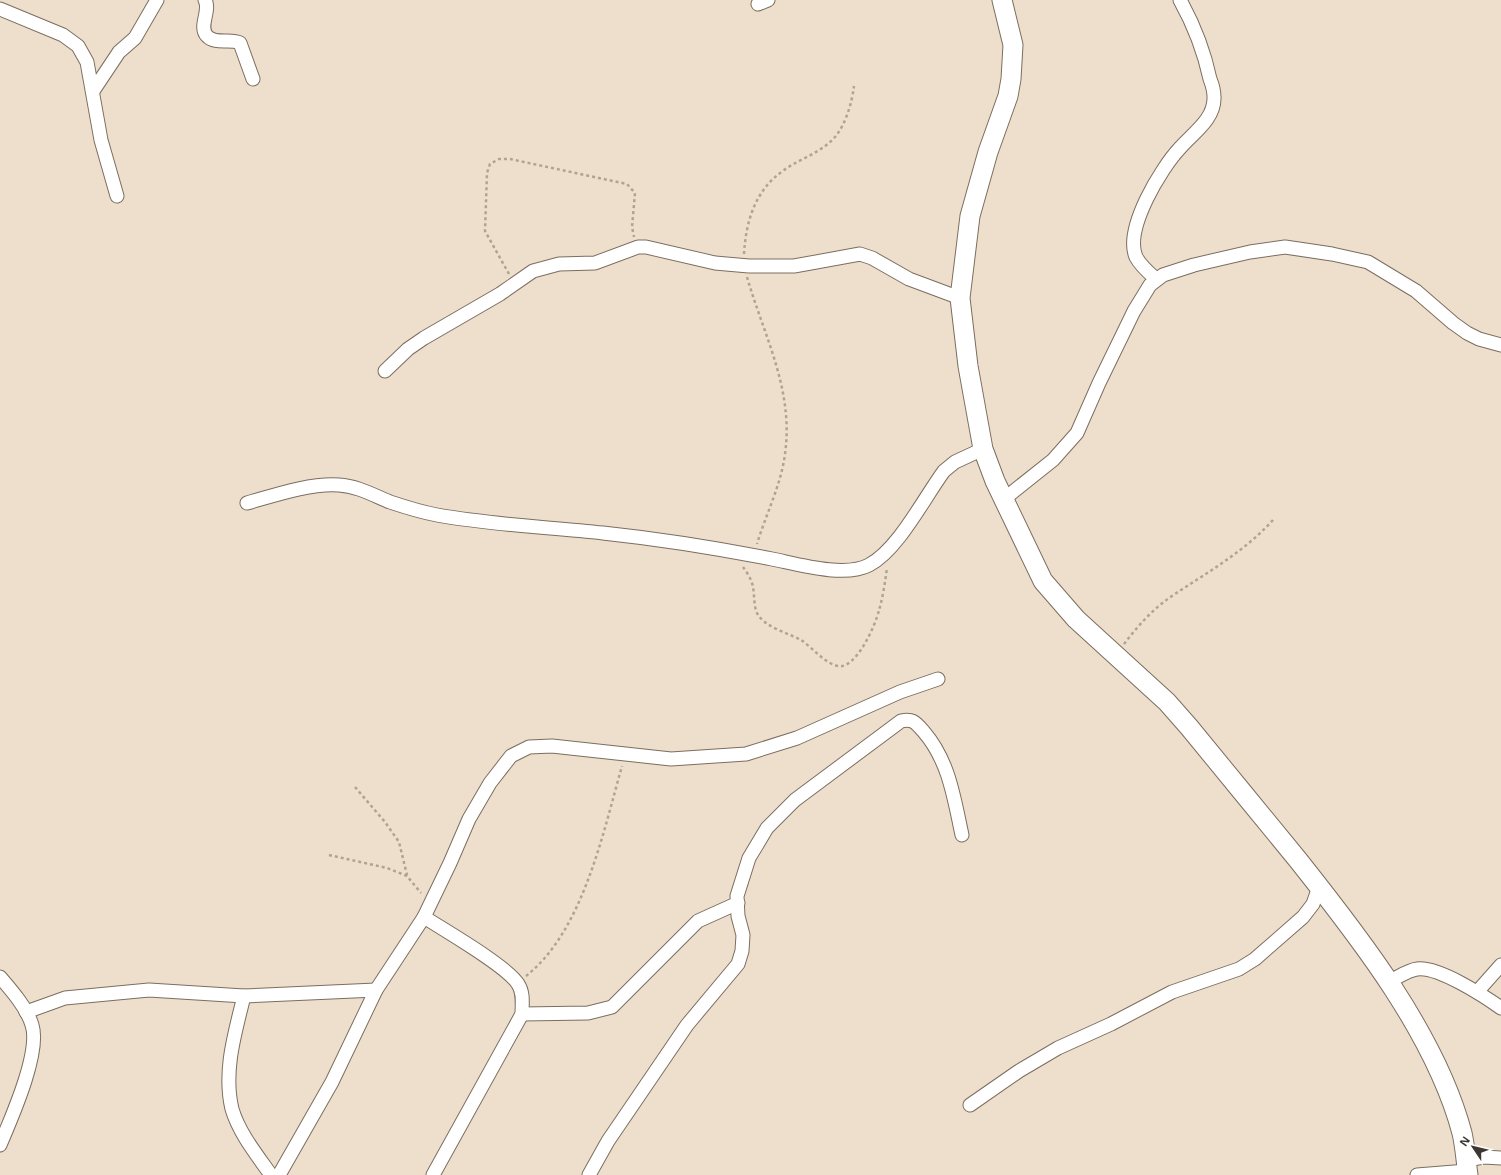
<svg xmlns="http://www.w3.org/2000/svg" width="1501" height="1175" font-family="'Noto Sans',sans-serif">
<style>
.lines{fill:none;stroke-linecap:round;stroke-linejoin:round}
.street-casing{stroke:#7b6e5f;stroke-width:15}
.secondary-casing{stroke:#7b6e5f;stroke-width:21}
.path{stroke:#aea395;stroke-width:2.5;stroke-dasharray:3 3;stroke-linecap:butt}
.street{stroke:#fff;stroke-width:13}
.secondary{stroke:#fff;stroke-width:19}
</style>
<rect width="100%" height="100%" fill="#eedfcd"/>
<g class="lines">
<g class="street-casing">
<g id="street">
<path d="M205,0c6,11 -7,26 2,36 8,9 24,2 33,7l13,36"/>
<path d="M758,4l10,-4"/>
<path d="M0,9l63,26 15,11 9,16 14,78 16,56"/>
<path d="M93,91l26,-39 16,-14 22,-38"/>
<path d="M1156,279c-7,-6 -16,-14 -20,-22 -12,-28 25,-89 44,-109 13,-15 35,-29 34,-51 0,-6 -2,-13 -4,-18 -6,-28 -16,-54 -30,-79"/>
<path d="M385,371l23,-22 16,-11 76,-44 33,-23 26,-7 36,-1 43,-16h8l69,16 34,3h45l66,-12 12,4 37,21 51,19"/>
<path d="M1004,499l49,-39 24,-27 22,-50 35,-72 16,-26 13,-10 31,-10 56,-13 35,-5 47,7 36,8 48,29 37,32 14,10 12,6 22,6"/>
<path d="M247,503c28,-8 63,-20 92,-18 18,1 34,10 51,17 15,5 31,10 47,13 55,10 111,12 166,18 56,6 113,15 169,26 25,5 73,19 97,6 29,-15 55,-67 75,-94l11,-9 28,-13"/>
<path d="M424,917c20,13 83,49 94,67 6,9 4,20 4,30l-89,161"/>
<path d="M0,977c12,14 27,31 32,48 9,27 -21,94 -32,120"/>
<path d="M1388,982c9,-4 20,-12 29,-13 21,-3 67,27 84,39"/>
<path d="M1477,992l24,-27"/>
<path d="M244,996c-9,37 -21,75 -12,113 7,24 25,46 39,66"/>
<path d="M26,1012l39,-14 84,-8 95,6 132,-6"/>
<path d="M522,1014l66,-1 24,-6 86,-86 40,-18"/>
<path d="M970,1105l49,-34 39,-23 53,-24 61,-32 67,-23 16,-10 48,-42 10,-13 6,-17"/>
<path d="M1466,1160l18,-3 17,1"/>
<path d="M279,1175l53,-93 44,-92 48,-73 26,-54 19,-44 21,-36 21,-27 18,-9 23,-1 119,13 75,-5 51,-16 103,-46 38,-13"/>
<path d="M589,1175l19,-34 79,-116 51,-61 4,-13 1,-16 -5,-19 -1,-20 12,-38 18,-30 28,-28 106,-79c12,-3 15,2 23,11 25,29 30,66 38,103"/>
<path d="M1417,1175l50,-4"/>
</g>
</g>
<g class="secondary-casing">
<path id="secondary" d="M1002,0l11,45 -2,34 -3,17 -20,56 -18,64 -10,82 8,68 15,83 12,32 48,100 33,38 91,83 22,25c36,44 73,89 109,133 62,78 138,175 164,273 3,13 4,28 6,42"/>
</g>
<g class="path">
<path d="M744,254c2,-33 11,-64 40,-84 17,-12 37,-17 51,-33 11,-13 17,-35 19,-51"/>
<path d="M509,274l-24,-43 2,-58 3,-9 9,-5h11l117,25 8,9 -3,34 2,10"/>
<path d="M747,277c17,59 47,113 38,177 -4,31 -19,60 -28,90"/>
<path d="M743,567c3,4 7,10 9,16 3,9 1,21 5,30 7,14 31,20 44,27 12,8 23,23 37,26 18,4 38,-42 41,-56 4,-13 6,-28 8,-42"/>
<path d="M1124,644c13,-17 28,-34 45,-46 37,-25 74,-45 104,-78"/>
<path d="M355,787l30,35 14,20 8,33"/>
<path d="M329,855l58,13 20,8 14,17"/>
<path d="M526,976c57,-45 77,-143 96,-210"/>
</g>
<use href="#street" class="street"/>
<use href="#secondary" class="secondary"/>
</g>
<g transform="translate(1473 1147) rotate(305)" stroke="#ffffff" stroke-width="3" paint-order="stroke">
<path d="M0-3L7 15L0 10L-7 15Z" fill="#3c3730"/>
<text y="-6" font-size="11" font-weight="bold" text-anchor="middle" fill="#3c3730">N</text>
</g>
</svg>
